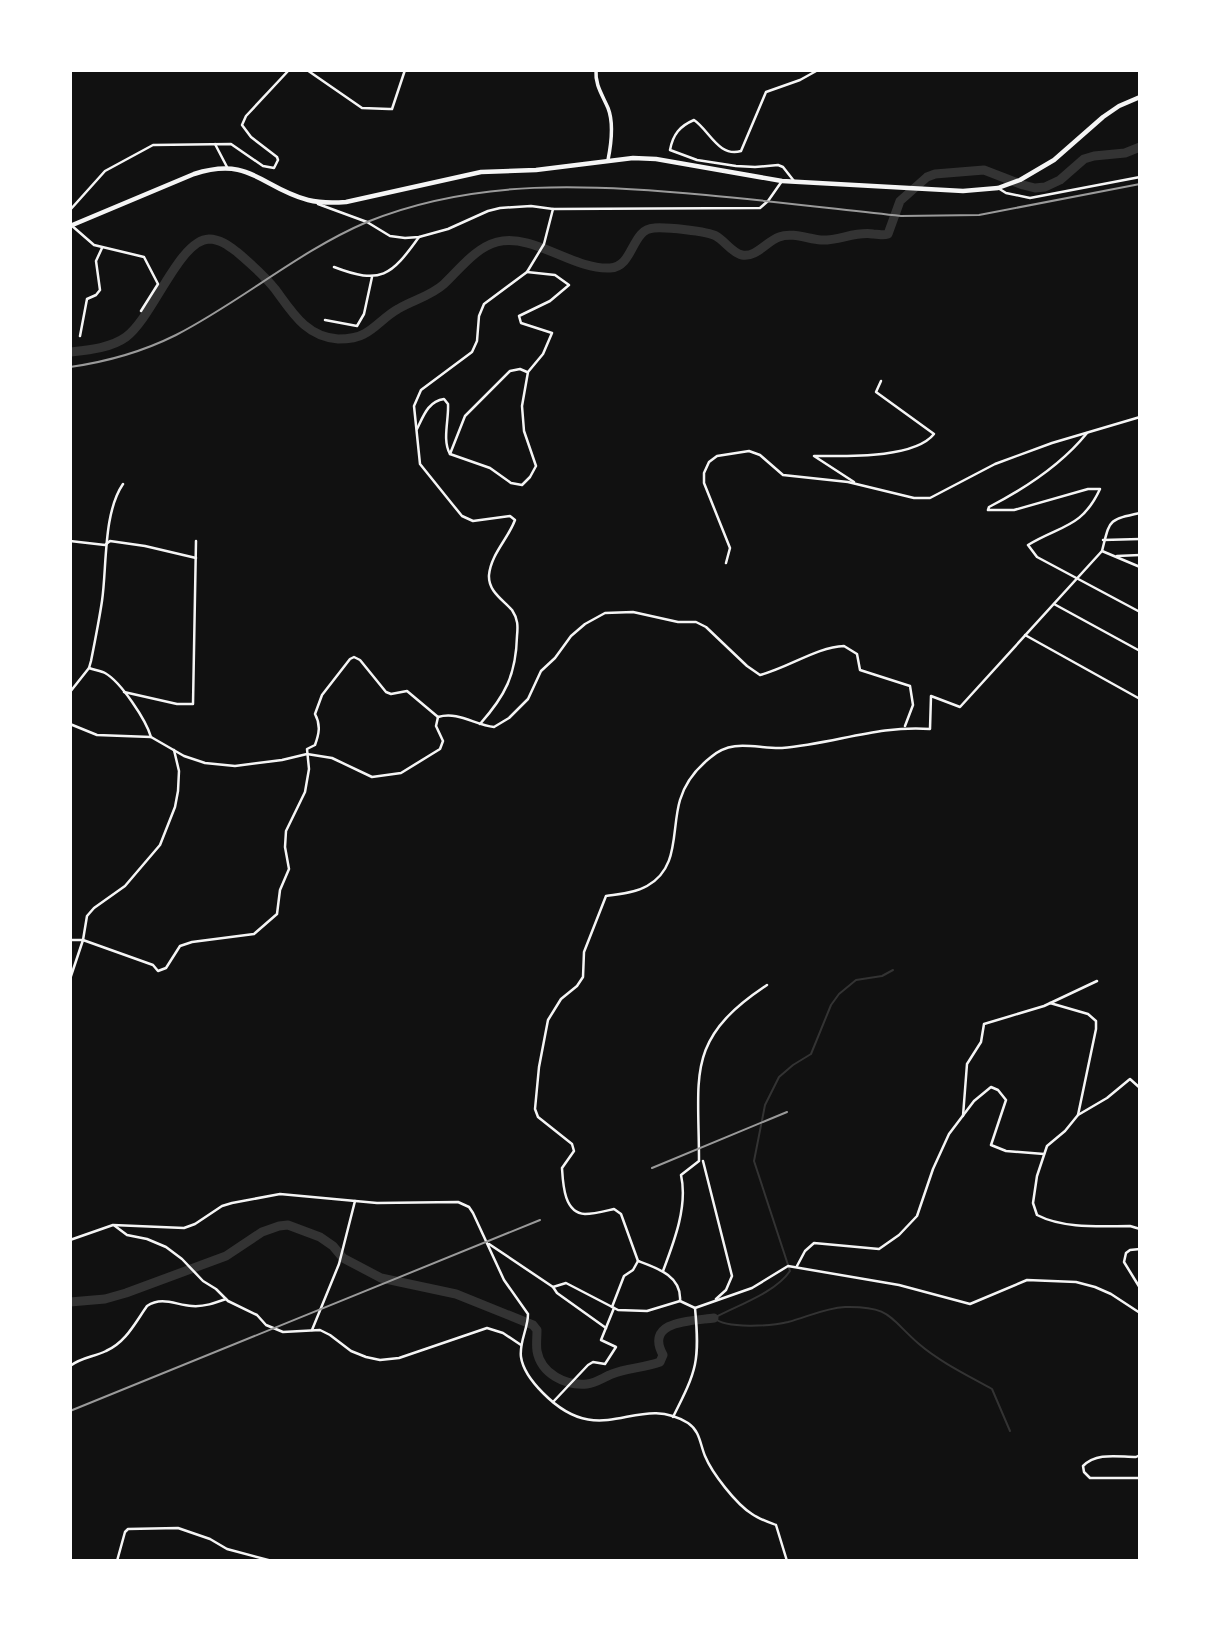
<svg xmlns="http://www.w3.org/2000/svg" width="1210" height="1631" font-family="Figtree,sans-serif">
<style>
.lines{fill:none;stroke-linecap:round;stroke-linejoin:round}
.stream{stroke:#333;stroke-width:2}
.river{stroke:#333;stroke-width:9}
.minor{stroke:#f5f5f5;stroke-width:2.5}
.tertiary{stroke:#f5f5f5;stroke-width:3.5}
.primary{stroke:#f5f5f5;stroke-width:4.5}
.rail{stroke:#9a9a9a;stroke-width:2}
</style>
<rect width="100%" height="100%" fill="#111"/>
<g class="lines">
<path class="stream" d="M893,970l-11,6 -26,4 -17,14 -8,11 -20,49 -18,11 -14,12 -14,28 -11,56 36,110c-15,22 -52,34 -76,47 12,11 57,8 74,4 19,-5 37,-14 57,-15 46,-1 44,11 74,37 21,18 48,31 73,45l18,42"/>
<g class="river">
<path d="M70,352c18,-2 41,-4 56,-15 27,-20 53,-97 83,-98 11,0 20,7 28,13 13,11 27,23 38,37 17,23 31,48 63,50 9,0 19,-1 26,-5 12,-6 21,-18 34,-25 15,-9 33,-13 46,-25 16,-15 31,-36 53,-42 37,-9 76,28 113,26 24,-1 21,-39 44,-40 11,-1 53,3 62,8 9,5 16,17 26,19 14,3 25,-14 37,-18 13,-5 29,2 42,3 17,1 35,-9 52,-6 7,0 9,2 15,0l12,-33 27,-24 8,-3 49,-4 39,15 12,3 10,-1 15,-7 24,-21 10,-3 31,-3 15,-6"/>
<path d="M70,1302l35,-3 21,-6 100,-37 36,-24 17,-6 9,-1 32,12 13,9 10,12 38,20 75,16 77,31 4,5c0,7 -1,15 0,21 4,23 29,35 50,33 9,-1 17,-7 25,-10 15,-6 32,-6 48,-12l3,-7c-19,-35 30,-34 51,-37"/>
</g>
<g class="minor">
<path d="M307,70l55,38 27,1h3l13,-39"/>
<path d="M215,144l12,23"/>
<path d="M794,181l-11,-14 -5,-2 -23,2 -19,-1 -39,-6 -27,-10c3,-16 10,-24 24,-30 15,10 25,38 47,31l25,-59 34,-12 18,-10"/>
<path d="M998,188l8,5 24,5 110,-21"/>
<path d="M318,204l49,18 23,14 15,2 14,-1 29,-8 40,-18 12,-3 31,-2 22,3 207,-1 8,-7 14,-20"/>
<path d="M70,210l35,-39 48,-26 78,-1 32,22 11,2 4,-8 -1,-3 -26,-20 -9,-12 4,-9 43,-46"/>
<path d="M71,225l23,20 50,12 14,27 -17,27"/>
<path d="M334,267c47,18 57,9 85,-30"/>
<path d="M325,320l32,6 7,-12 8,-37"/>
<path d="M80,336l7,-37 9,-4 4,-5 -4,-29 6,-13"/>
<path d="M417,429c6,-12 11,-28 27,-30l4,5c1,16 -6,36 2,50l40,14 21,15 11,2 8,-8 6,-11 -12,-35 -2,-25 6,-34 15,-18 9,-21 -31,-10 -2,-7 31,-15 19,-16 -14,-10 -28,-3"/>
<path d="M1087,433c-25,31 -63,56 -98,74l-1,3h26l74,-21h12c-18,39 -39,36 -72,56l9,12 103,55"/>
<path d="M450,454l15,-38 45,-45 10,-2 7,3"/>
<path d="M854,482l-40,-26c30,0 100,3 120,-22l-58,-42 5,-11"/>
<path d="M1103,540l37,-1"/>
<path d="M70,541l35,4 5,-4 35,5 51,12"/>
<path d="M1102,551l38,16"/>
<path d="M1117,556l23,-1"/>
<path d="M726,563l4,-15 -26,-65v-10l5,-11 8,-6 32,-5 11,4 23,20 65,7 66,16h16l65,-34 57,-21 88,-26"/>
<path d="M1054,604l86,47"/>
<path d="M1025,635l115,64"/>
<path d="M89,668c5,2 12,3 16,5 16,9 41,47 46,64"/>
<path d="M70,692l19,-24 2,-7c4,-20 8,-40 11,-60 5,-34 1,-88 21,-117"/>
<path d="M124,692l53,12h16l3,-163"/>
<path d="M438,717c20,-6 37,8 56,10l15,-9 19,-19 13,-28 14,-13 16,-22 14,-12 20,-11 28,-1 45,10h18l10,5 41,39 13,9c28,-7 57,-28 84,-29l13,8 3,16 50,16 3,19 -8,21"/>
<path d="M70,724l27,11 54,2 33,19 21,7 30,3 47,-6 25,-6 25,4 40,19 29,-4 39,-24 3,-8 -7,-15 2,-9"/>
<path d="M480,724c25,-28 36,-49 37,-88 1,-10 1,-17 -5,-26 -10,-11 -24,-19 -23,-35 2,-21 19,-36 26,-55l-5,-4 -37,5 -11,-5 -9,-11 -33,-41 -6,-58 7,-16 51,-38 5,-11 2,-25 5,-12 43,-32 17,-28 9,-35"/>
<path d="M70,940h13l70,25 5,6 8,-3 14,-22 12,-4 62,-8 23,-20 3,-24 9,-21 -4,-22 1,-16 19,-39 4,-23 -2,-20 8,-4c4,-11 6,-20 0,-31l7,-19 28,-36 4,-2 6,3 26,32 5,2 16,-3 31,26"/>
<path d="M70,979l13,-39 4,-24 7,-8 31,-22 35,-41 15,-38 3,-16 1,-20 -5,-21"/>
<path d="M1050,1003l38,11 8,7v8l-18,86"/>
<path d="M1140,1088l-10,-9 -23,19 -29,17 -13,16 -18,15 -10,30 -4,27 4,12c27,14 64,11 93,11l10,3"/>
<path d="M963,1116l4,-52 14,-22 3,-18 60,-18 53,-25"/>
<path d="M703,1161l29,115 -6,14 -10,9"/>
<path d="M115,1226l12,9 20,4 19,8 16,12 21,22 13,8 12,12 29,14 9,10 17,7 37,-2 10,5 21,16 15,6 14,3 19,-2 88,-30 16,5 18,12"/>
<path d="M70,1240l43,-15 71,3 11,-4 27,-18 10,-3 48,-9 97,9 81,-1 11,5 4,6 31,67 24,34c0,15 -9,28 -7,43 2,14 12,26 22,36 59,60 93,-2 145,30 12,8 12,21 17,33 7,17 31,48 47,58 7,5 16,8 24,11l11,36"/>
<path d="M489,1244l64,43 4,6 49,35"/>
<path d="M1140,1249l-10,1 -4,3 -2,9 16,26"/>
<path d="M797,1266l8,-15 9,-8 65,6 20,-14 18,-19 16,-47 16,-35 25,-33 17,-14 7,3 8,10 -15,45 15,6 38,3"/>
<path d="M663,1271c11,-29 25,-65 18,-96l18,-14c0,-87 -14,-122 68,-176"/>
<path d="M553,1287l13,-4 52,27 29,1 33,-10 15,7 57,-20 36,-22 111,19 71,19 57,-24 49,2 19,5 16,7 29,19"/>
<path d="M680,1301c2,-25 -23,-33 -42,-40l-17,-47 -7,-5c-9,2 -20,5 -29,5 -21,-1 -22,-30 -23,-46l12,-17 -2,-7 -34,-27 -3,-8 4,-42 9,-47 13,-21 16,-13 6,-9 1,-25 22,-56c13,-2 29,-3 41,-10 33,-18 24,-56 33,-86 5,-17 17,-32 31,-43 22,-19 45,-8 71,-9 52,-4 96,-23 148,-19l1,-33 29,11 142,-156c8,-31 5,-31 38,-38"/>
<path d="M612,1307l12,-31 9,-6 5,-9"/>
<path d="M312,1330l27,-66 16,-63"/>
<path d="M70,1366c12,-9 24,-9 36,-15 20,-9 29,-28 41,-45 15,-10 29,-1 45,0 12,1 23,-3 34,-7"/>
<path d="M1140,1384v25"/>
<path d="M553,1402l35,-37 5,-3 12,2 11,-17 -15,-7 13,-32"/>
<path d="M673,1417c24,-47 27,-56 22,-109"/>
<path d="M1140,1455l-4,2c-18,0 -39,-5 -53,9l1,6 6,6h50"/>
<path d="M117,1561l8,-29 3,-3 50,-1 32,11 17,10 45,12"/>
<path d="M826,1561h16"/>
</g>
<path class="tertiary" d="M596,70c-1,15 6,24 12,38 6,15 3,37 0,52"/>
<path class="primary" d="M70,226l124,-52c57,-18 66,13 114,26 12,3 25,3 38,2l135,-30 55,-2 97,-12 23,1 126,22 181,10 35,-3 22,-8 34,-20 49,-43 16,-11 21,-9"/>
<g class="rail">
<path d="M70,367c35,-5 74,-16 106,-32 66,-34 123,-84 191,-113 108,-44 225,-38 339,-27 65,6 130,14 195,21l78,-1 161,-31"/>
<path d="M652,1168l135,-56"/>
<path d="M70,1411l470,-191"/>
</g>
</g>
<rect width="1210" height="1631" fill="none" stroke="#ffffff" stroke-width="144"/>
</svg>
